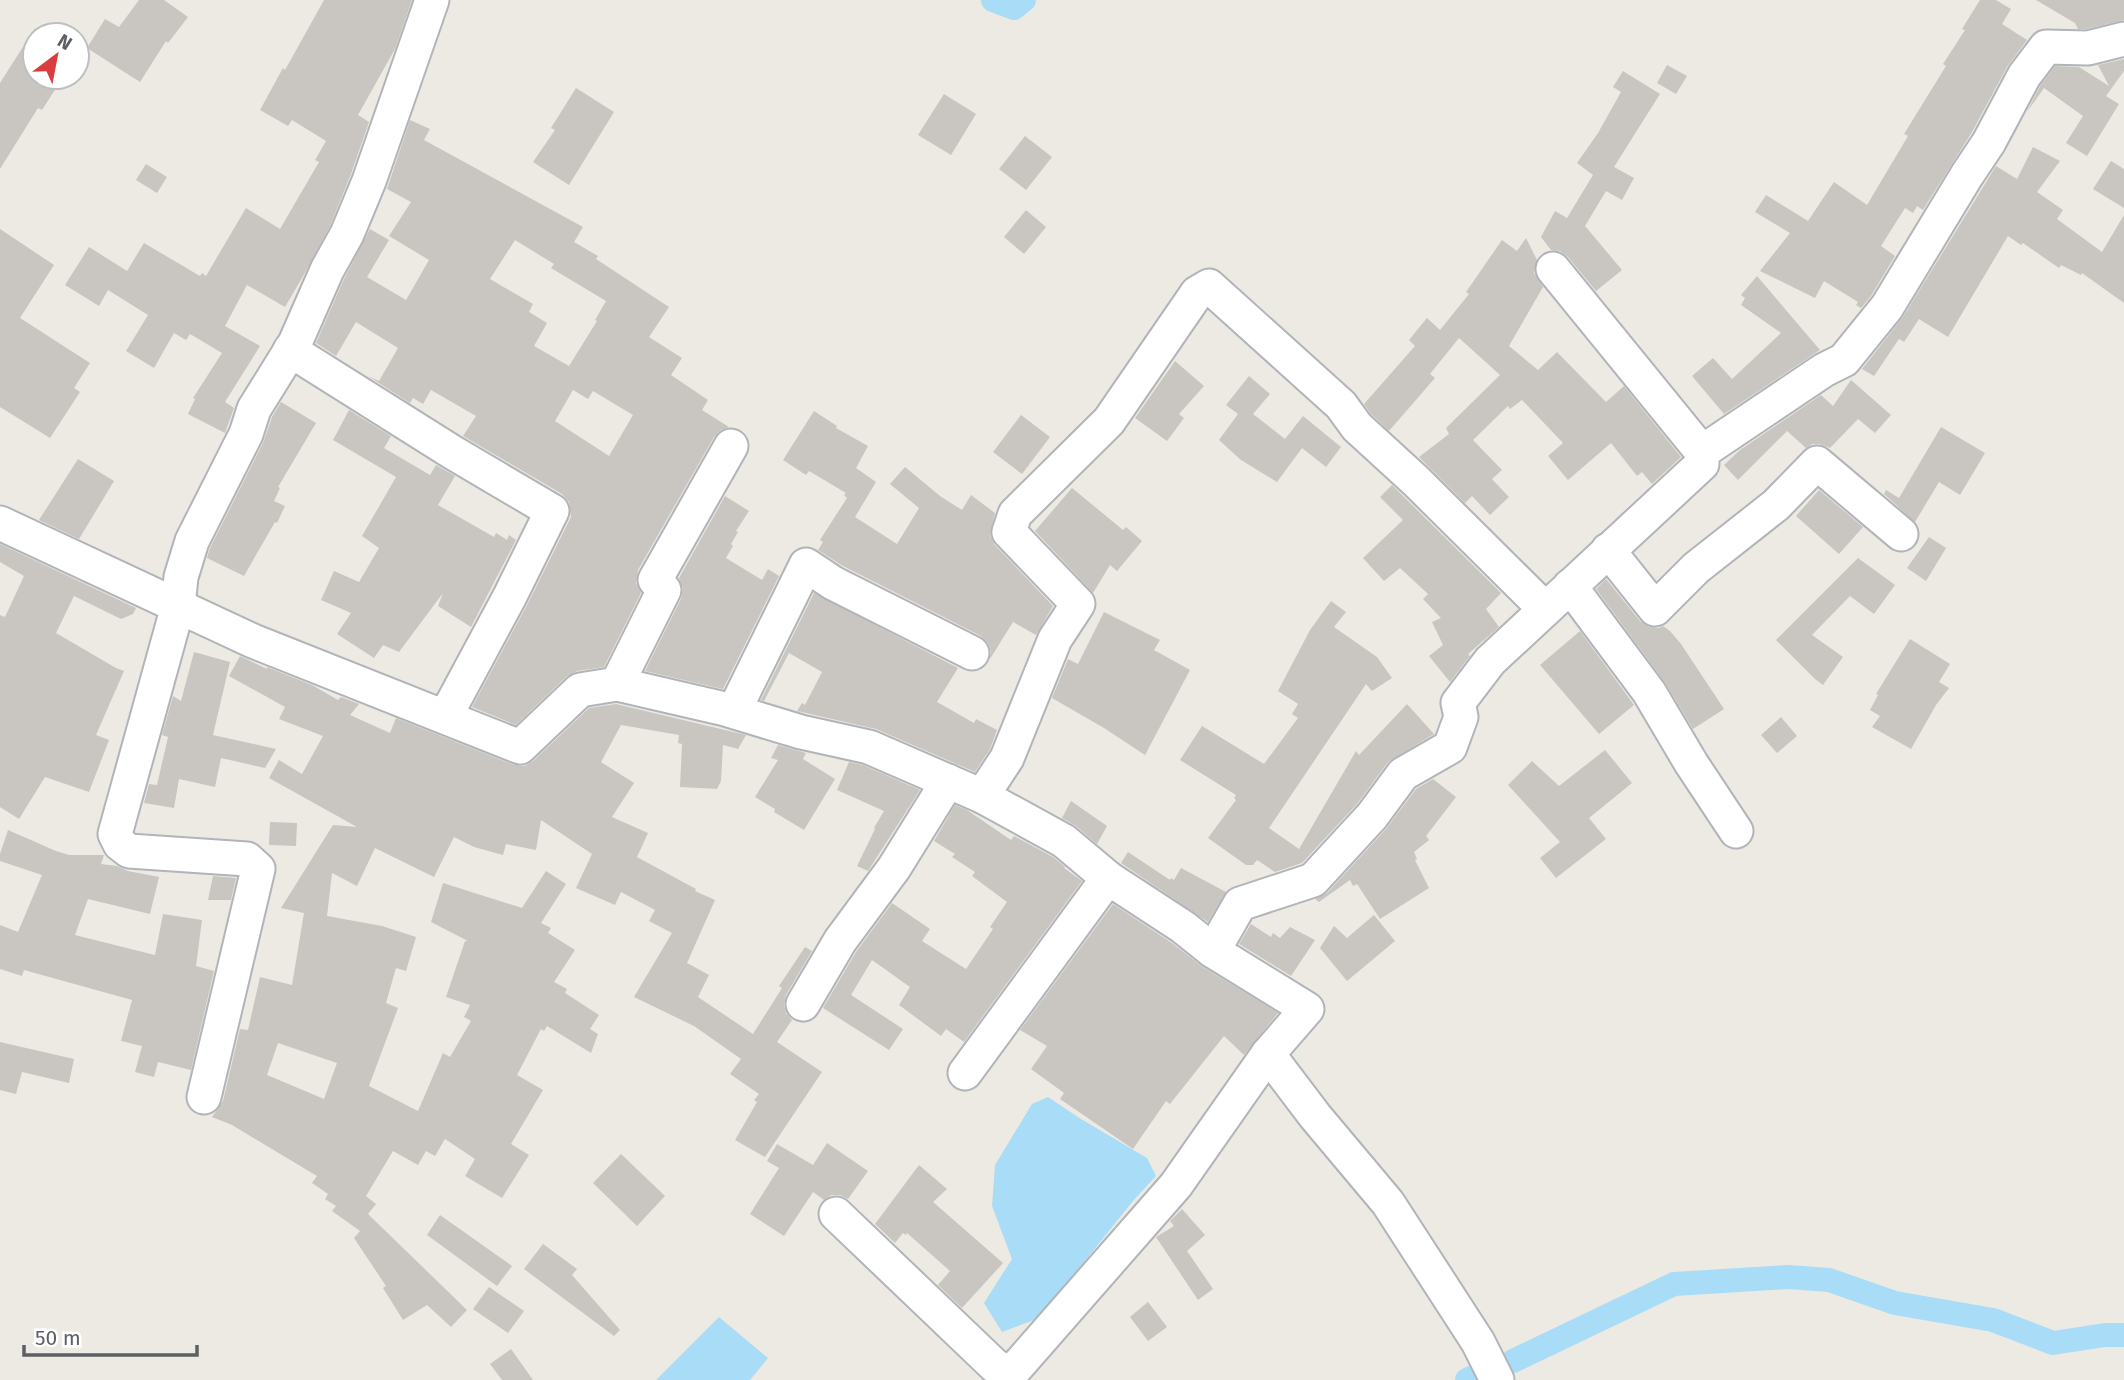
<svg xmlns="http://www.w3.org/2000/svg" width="2124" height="1380" font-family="'Fira Sans',sans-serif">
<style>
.water{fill:#a9dcf7}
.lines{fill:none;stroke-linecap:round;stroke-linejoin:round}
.canal{stroke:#a9dcf7;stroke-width:24}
.building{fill:#c9c5c0;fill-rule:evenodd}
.minor-casing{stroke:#b1b4b8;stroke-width:37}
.minor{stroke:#fff;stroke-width:33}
</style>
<rect width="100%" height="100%" fill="#edeae4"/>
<g class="water">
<path d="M1048,1097l33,22 66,39 9,18 -23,25 -94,117 -37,14 -18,-29 28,-44 -20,-53 3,-41 37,-61z"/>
<path d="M719,1317l49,41 -18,22h-94z"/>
</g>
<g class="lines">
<g class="canal">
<path d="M993,0l21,8 10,-8"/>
<path d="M1513,1361l161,-77 114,-7 41,3 66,23 98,17 60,23 52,-8h19"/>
<path d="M1467,1380l18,-9"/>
</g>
</g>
<g class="building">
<path d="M139,0h25l24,17 -20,26 -2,-2 -26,41 -53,-34 18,-29 14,8z"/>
<path d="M324,0h88l-17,49 -37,66 11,7 -18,52 -21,52 -28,52 -17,29 -38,-22 -22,41 35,20 -35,56 9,6 -9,25 -37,-19 7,-15 -2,-1 29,-45 -32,-19 -4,6 -12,-7 -20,35 -28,-17 22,-36 -40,-25 -9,16 -34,-21 24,-38 38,24 17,-28 56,33 2,-3 4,3 40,-68 34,21 39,-67 -4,-2 11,-19 -34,-21 -4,6 -28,-16 23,-42 2,2z"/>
<path d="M1980,0h16l15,9 -9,15 25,16 -20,27 -35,65 -49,78 -6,-4 -4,7 -8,-5 -24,38 14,10 -24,40 -14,17 4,-5 -5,-3 2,-3 -34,-21 -9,17 -55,-27 30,-38 -35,-21 11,-17 42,26 26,-39 33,23 41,-69 -4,-2 42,-68 -3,-2 22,-34 -3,-1z"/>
<path d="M2036,0h88v20l-38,9h-8l-3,-6z"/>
<path d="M35,28v49h28l-21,33 -4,-2 -38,61v-86z"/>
<path d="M2124,59v12l-18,25 13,8 -32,52 -21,-13 17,-27 -39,-28 -17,24 13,-26 15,-20 24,1 30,19 -11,-21z"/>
<path d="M1667,65l20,11 -11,18 -19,-11z"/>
<path d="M1623,71l37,23 -46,73 20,11 -12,22 -16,-9 -21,35 37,44 -26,21 -28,-34 -8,-6 -9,-1 -10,-13 14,-26 12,7 26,-43 -16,-12 21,-30 23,-41 -8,-5z"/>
<path d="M576,88l38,24 -45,73 -36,-23 22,-32 -4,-2z"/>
<path d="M944,94l32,20 -25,41 -33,-20z"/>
<path d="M410,120l20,9 -6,11 159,87 -9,15 24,14 -2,3 73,48 -20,30 33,21 -11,17 37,25 -6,10 27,17 -8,3 -7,7 -76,133 -2,13 5,10 -37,74 -27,4 -10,5 -51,49 -44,-18 55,-102 44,-88 -2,-15 -7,-8 -99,-58 13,-20 -45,-26 -8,14 -10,-6 -3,5 -42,-27 11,5 19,-33 -42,-26 -20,34 -20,-13 28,-64 26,-50 19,11 -22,37 39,23 23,-40 -40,-24 22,-34 -24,-13zM515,240l39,24 -3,4 55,33 -11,19 2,1 -28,45 -35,-20 13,-23 -18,-11 4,-8 -43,-25zM573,390l15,9 5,-8 40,24 -24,41 -54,-35z"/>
<path d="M1025,136l27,21 -26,33 -27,-21z"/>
<path d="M2033,147l27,14 -23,31 26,18 -6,9 45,33 22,-37v88l-42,-30 -1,2 -20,-10 -2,3 -36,-25 -2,2 -13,-9 -60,101 -29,-18 -15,23 -5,-3 -25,37 -12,-7 41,-52 93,-151 21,13z"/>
<path d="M2111,161l13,8v39l-31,-19z"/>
<path d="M146,164l21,13 -10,16 -21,-13z"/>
<path d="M1026,210l20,17 -22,27 -20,-17z"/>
<path d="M0,229l54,36 -34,53 70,45 -16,25 6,4 -30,46 -50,-31z"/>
<path d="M1526,238l11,22 -3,13 9,14 -34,59 29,24 19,-18 49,50 18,-16 57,71 -29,27 -10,-12 -5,4 -26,-33 -43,37 -20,-24 15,-13 -41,-43 -12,9 -2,-3 -35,34 29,30 -10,9 17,18 -19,18 -18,-19 -7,7 -46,-46 30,-23 -3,-6 54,-53 -41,-37 -29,36 5,4 -46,53 -18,-17 -7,-10 51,-58 -6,-6 18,-22 13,12 29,-36 -3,-2 36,-52 15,11z"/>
<path d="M1757,276l63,74 -96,64 -32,-38 21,-18 19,21 49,-46 -40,-28 4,-7 -4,-3z"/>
<path d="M1175,361l29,25 -25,28 5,4 -17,23 -32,-23z"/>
<path d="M1249,376l21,18 -17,20 32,25 18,-23 38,31 -15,20 -24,-19 -25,34 -36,-22 -22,-20 19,-26 -12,-9z"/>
<path d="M1851,380l40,35 -16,18 -17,-14 -28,29 -10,-4h-8l-6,4 -19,-17 -49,49 -14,-15 16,-15 81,-55 12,11z"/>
<path d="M281,402l35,21 -38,64 2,1 -6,13 11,5 -8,17 -2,-1 -31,54 -37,-18 3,-10 53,-105 9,-26z"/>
<path d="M349,410l42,26 -7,12 46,27 6,-10 19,11 -17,29 56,32 2,-4 11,7 2,-5 7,5 -45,87 -33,-21 5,-13 -44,59 -16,-7 -9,13 -37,-24 14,-21 -30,-13 13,-29 25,11 20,-34 -17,-12 34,-59 -63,-37z"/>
<path d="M814,411l23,15 -1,2 32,18 -12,22 20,14 -21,35 42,27 22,-36 -29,-24 15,-17 35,29 22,14 9,-15 24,18 -5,23 5,9 58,61 -17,29 -23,-13 -23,37 1,-8 -3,-8 -7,-7 -138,-70 -25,-16 5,-8 -3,-2 27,-42 -3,-3 2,-2 -37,-22 -3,4 -23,-15z"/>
<path d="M1021,415l29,22 -28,37 -29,-22z"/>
<path d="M1941,427l44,26 -25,42 -21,-13 -24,40 -31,-28 2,-4 13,8z"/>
<path d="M78,459l36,22 -35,58 -40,-19z"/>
<path d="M1392,485l109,108 -15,16 13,18 -31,27 2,2 -20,26 -21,-26 14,-11 -11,-23 9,-4 -18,-19 5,-5 -28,-26 -16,13 -21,-23 40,-38 -23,-23z"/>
<path d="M1072,488l51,42 3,-3 16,14 -25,30 -7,-6 -17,28 -58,-62z"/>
<path d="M1819,490l44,37 -24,27 -43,-38z"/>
<path d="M725,496l24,15 -13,20 2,1 -7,12 2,2 -7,12 36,22 6,-11 11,7 -56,113 -78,-18 36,-72 2,-11 -4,-10z"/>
<path d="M1929,537l17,11 -20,33 -19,-13z"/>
<path d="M0,544l136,64 -3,6 -12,5 -47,-23 -18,37 60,35 8,3 -28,64 13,5 -20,52 -44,-15 -26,42 -19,-12v-192l5,2 19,-41 -24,-14z"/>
<path d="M1858,558l37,27 -21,29 -24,-18 -38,39 31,22 -20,28 -8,-6 -39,-39z"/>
<path d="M1606,579l34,42 9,6 10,1 4,-2 7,5 11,13 43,65 -31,20 -29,-48 -68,-92z"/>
<path d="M814,593l144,75 -21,34 37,21 2,-4 21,11 -7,19 -15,23 -99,-43 -79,-18 5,-8 3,2 17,-33 -33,-19 -25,48 -3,-1z"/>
<path d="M1331,601l15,11 -12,15 43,30 15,21 -20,13 -6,-7 -97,144 30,21 57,-98 3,4 48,-51 27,30 -46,28 -31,42 -55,59 -27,9 -18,-12 -4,5h-7l-38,-27 28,-38 -2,-2 2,-3 -56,-35 22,-34 62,38 34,-46 -6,-4 6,-10 -20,-13 32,-61z"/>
<path d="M1104,612l56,28 -6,10 36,20 -45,85 -41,-27 -52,-30 16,-39 10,5z"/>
<path d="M1580,631l54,74 -35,29 -59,-69z"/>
<path d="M1910,639l40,25 -11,18 10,6 -13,17 -25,44 -39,-22 8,-11 -10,-6 8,-15 -2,-1z"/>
<path d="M194,652l36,10 -17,73 63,14 -11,19 -44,-10 -6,29 -36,-8 -5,29 -30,-5 5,-19 8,1 11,-48 -6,-2 11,-39 8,5z"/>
<path d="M240,656l27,13v-2l45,18 26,15 3,-3 18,7 -9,11 40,18 6,-15 118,47 10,1 9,-5 56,-53 27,-4 130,31 -8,14 -15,-4 -2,36 -4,8 -37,-2 2,-43 -4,-1 1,-8 -58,-10 -20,37 33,21 -22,34 36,16 -11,24 59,32 -1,2 20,9 -28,63 22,12 -11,22 55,37 29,-46 -3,-2 26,-39 7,4 -26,44 -2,10 2,8 6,7 -15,22 45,30 -57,85 -30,-17 22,-38 -3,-2 5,-6 -29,-20 11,-15 -47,-33 -60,-29 38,-64 -23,-12 6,-11 -34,-18 -6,13 -39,-17 16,-34 -51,-34 -5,30 -30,-6 -3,11 -29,-8 -20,-10 -20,40 -59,-29 -18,38 -25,-13 -5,43 55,10 34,11 -10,34 -10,-3 -10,35 12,5 -29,78 49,25 25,-58 7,4 21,-36 -7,-4 6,-12 -24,-8 19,-56h3l-37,-19 12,-39 79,25 24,-37 20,13 -25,39 10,5 -3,5 27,17 -21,32 13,7 -2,4 34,22 -9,14 8,5 -7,19 -44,-27 -3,5 -3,-2 -24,46 26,15 -32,54 18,11 -27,43 -37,-22 10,-17 -30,-20 -10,17 -9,-5 -8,14 -25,-14 -27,45 10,8 -8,10 99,96 -16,17 -24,-22 -24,15 -20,-32 3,-2 -32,-48 6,-7 -28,-20 4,-5 -11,-7 3,-5 -16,-11 5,-7 -85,-51 -20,-8 11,-16 17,-72 8,1 12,-53 32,8 12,-72 -23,-5 52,-83 24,2 -88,-49 10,-18 23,14 21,-38 -44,-17 6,-12 -56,-31zM278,1043l59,20 -13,36 -57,-24z"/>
<path d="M1781,717l16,19 -20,17 -16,-18z"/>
<path d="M778,745l28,8 -3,6 32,20 -31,51 -30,-18 1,-3 -20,-12 23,-37 -7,-2z"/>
<path d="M1605,750l27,33 -43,35 17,21 -50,39 -16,-20 20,-16 -52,-57 24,-24 27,25z"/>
<path d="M849,762l14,3 57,25 -52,81 -11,-5 18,-37 -1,-1 10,-17 -47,-21z"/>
<path d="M1433,779l23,18 -30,39 3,4 -15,12 3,7 -2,1 14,28 -49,31 -23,-35 -4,2 -3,-6 -31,22 -4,-3 12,-6 59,-64 30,-40z"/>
<path d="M1071,801l36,25 -10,18 -21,-18 -14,-8z"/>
<path d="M955,805l12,5 44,30 3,-4 39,21 12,10 -1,1 18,13 -118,161 -18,-13 -5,7 -42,-31 11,-18 -38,-27 -21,35 52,34 -14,21 -66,-42 33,-56 36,-49 38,26 -8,12 44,28 27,-40 -3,-2 17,-25 -35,-26 3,-4 -23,-15 3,-3 -21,-13z"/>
<path d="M270,822l27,1 -1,23 -27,-1z"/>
<path d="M8,830l48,21 13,4h35l-3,9 16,2 11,5 31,6 -9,37 -62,-15 -13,36 80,20 8,-41 39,6 -6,46 18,5 -23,99 -33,-8 -4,15 -19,-5 7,-26 -21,-5 11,-41 -108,-30 -2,6 -22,-7v-44l18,7 24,-57 -42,-14v-7z"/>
<path d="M1128,852l42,28 1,-2 3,2 7,-12 45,24 -18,30 -87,-59z"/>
<path d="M213,876l23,2 -5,22h-23z"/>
<path d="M1113,904l59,39 31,24 75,46 -34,42 -20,-19 -54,68 -4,-3 -33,48 -73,-50 4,-6 -33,-24 16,-23 -27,-16z"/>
<path d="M1374,915l21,26 -48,40 -27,-33 14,-22 13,12z"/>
<path d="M1251,924l20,13 2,-4 7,5 10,-11 25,13 -24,36 -52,-32z"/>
<path d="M0,1042l74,17 -5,24 -47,-11 -6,22 -16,-4z"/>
<path d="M827,1143l41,28 -20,28 -8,-4h-9l-7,5 -11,-8 -29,44 -34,-22 29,-46 -12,-7 10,-17 36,21z"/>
<path d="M621,1154l44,42 -28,30 -44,-43z"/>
<path d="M919,1165l28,24 -14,13 70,61 -41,45 -24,-23 12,-14 -43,-38 -1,2 -3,-2 -8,10 -20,-19z"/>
<path d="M1182,1209l23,26 -18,16 26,38 -15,11 -42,-63 18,-11 -4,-5z"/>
<path d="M440,1215l72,51 -15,20 -70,-51z"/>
<path d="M543,1244l34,25 -5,6 48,55 -6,6 -90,-67z"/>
<path d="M489,1287l35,24 -16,22 -35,-24z"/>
<path d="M1148,1302l19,25 -19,14 -18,-24z"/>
<path d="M511,1349l22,31h-31l-12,-16z"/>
</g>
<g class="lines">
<g class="minor-casing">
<g id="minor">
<path d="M1553,269l149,183"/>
<path d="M290,350l162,102 100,59 -42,85 -65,121"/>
<path d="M0,523l253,118 267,106 60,-57 37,-6 108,25 76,23 68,15 113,49 82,45 44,37 75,49 30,24 94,58 -39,45 -92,131 -161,184 -11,1 -9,-4 -159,-152"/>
<path d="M1608,550l47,59 41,-41 80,-63 41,-42 84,71"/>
<path d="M1570,586l79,106 42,71 45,68"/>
<path d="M617,684l47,-94 -9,-10 76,-134"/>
<path d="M734,711l72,-146 27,18 139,70"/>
<path d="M982,796l25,-38 48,-119 23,-35 -69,-72 6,-18 94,-93 88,-128 12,-7 132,119 16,22 59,54 129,128"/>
<path d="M1213,951l27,-47 73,-24 59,-64 31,-42 47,-27 11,-30 -3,-14 32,-42 212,-197v-12l122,-82 20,-10 43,-53 80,-132 22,-33 35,-66 22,-29 42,1 36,-9"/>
<path d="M803,1004l37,-63 54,-73 54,-87"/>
<path d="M1268,1054l47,62 73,87 90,139 19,38"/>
<path d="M965,1073l143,-195"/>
<path d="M204,1097l54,-228 -11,-10 -118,-8 -9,-7 -5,-10 63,-228 3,-29 11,-36 54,-107 8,-25 41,-66 32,-73 20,-36 22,-53 63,-181"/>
</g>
</g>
<use href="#minor" class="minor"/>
</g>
<g transform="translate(56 56) rotate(32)"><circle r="33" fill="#ffffff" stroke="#bebfc1" stroke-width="2"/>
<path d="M0-5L12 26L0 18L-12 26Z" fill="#da3d3d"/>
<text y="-10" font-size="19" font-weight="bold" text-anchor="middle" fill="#5c5f63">N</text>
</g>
<path d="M24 1345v10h173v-10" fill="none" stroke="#5c5f63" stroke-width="3.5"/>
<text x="35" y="1345" font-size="21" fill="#5c5f63" stroke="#ffffff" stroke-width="5" paint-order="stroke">50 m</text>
</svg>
